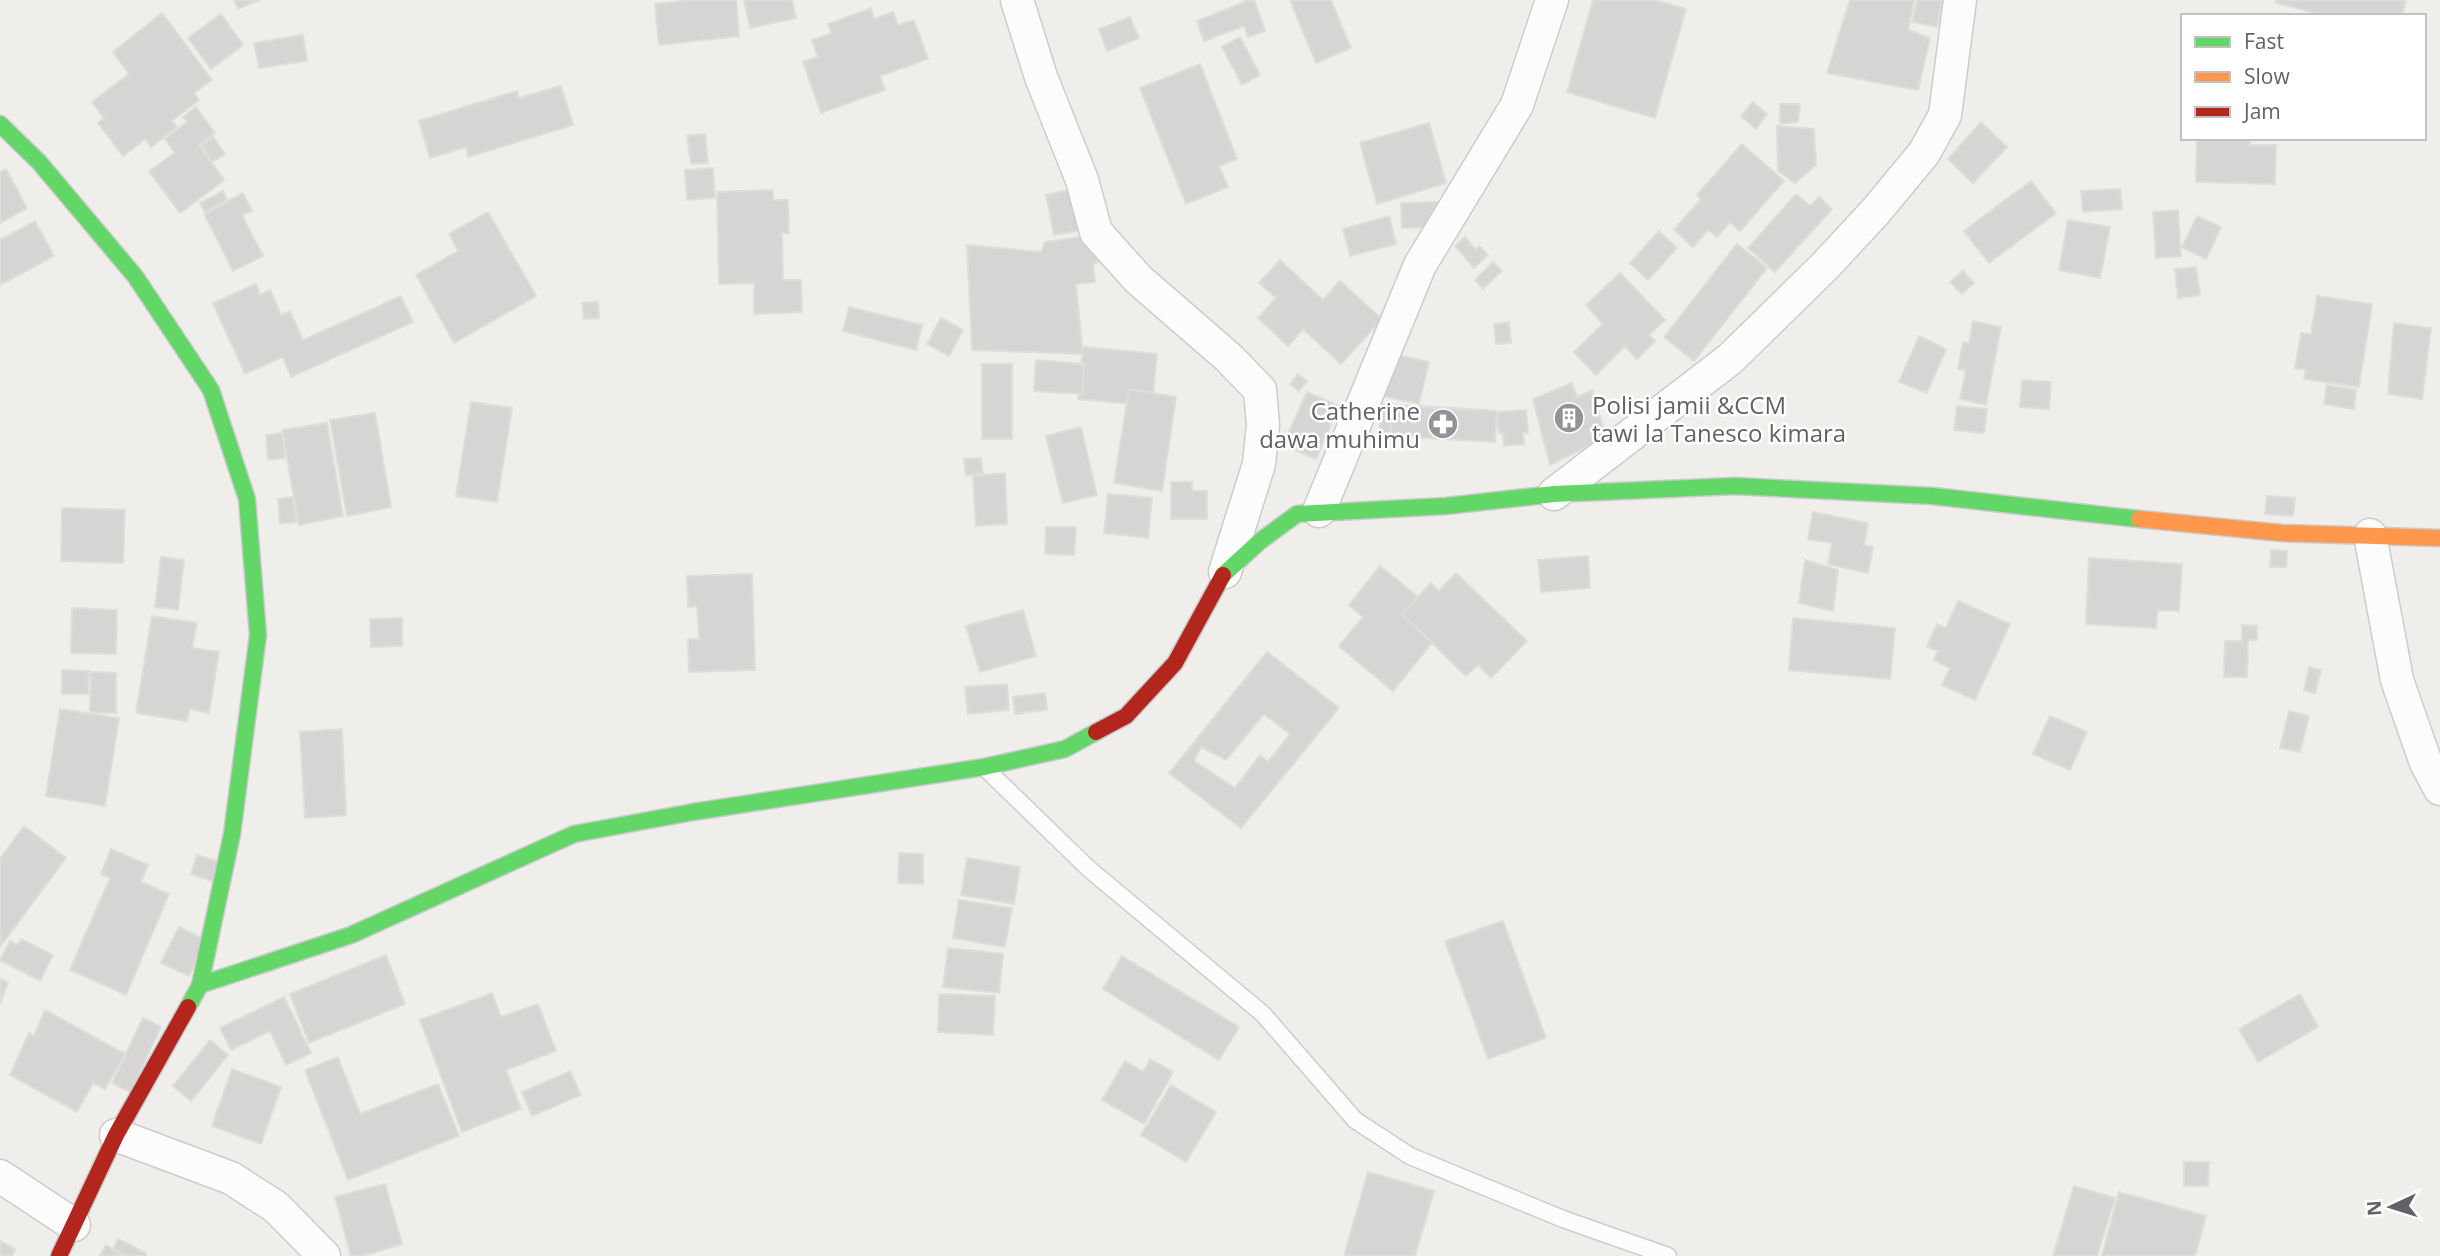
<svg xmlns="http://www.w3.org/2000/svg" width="2440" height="1256" font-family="'Open Sans',sans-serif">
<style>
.building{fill:#d6d5d3;stroke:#deddd9;stroke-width:2;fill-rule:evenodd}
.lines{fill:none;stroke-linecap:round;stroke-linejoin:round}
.lane-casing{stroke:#cbcccc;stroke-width:19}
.street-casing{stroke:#cbcccc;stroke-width:35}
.fast-casing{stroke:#cacacb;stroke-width:19}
.slow-casing{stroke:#cacacb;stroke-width:19}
.jam-casing{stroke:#cacacb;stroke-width:19}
.lane{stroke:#fdfcfc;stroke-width:16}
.street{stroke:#fdfcfc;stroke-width:32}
.fast{stroke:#63d668;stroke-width:16}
.slow{stroke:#ff974d;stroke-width:16}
.jam{stroke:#b3261e;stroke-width:16}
.labels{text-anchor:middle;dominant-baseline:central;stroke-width:5;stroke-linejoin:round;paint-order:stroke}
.poi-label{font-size:24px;fill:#5f6368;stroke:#fff;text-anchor:start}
</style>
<rect width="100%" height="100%" fill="#efeeea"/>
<g class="building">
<path d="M234,0h26l-22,9z"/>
<path d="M689,0h47l3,36 -80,9 -4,-41z"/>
<path d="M744,0h48l4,18 -46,10z"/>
<path d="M1249,0h5l11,31 -17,6 -4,-11 -40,15 -7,-20z"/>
<path d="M1290,0h41l20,48 -35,15z"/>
<path d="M1593,0h62l31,9 -31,109 -88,-26z"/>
<path d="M1850,0h64l-6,30 22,8 -12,52 -91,-17z"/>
<path d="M1917,0h25l-5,27 -25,-5z"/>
<path d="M2276,0h130l-4,16h-75l-51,-13z"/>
<path d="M871,8l3,11 19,-7 5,13 16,-5 14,39 -48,17 5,14 -64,23 -18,-51 15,-5 -6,-17 20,-7 -4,-9z"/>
<path d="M162,13l50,67 -18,13 5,7 -27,21 5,6 -26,20 -6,-8 -22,17 -25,-33 6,-5 -12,-16 37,-28 -16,-22z"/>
<path d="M221,14l22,31 -32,24 -23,-31z"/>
<path d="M1130,17l9,21 -32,13 -8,-22z"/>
<path d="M303,35l4,26 -48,7 -5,-25z"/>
<path d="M1240,37l20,38 -18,10 -20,-38z"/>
<path d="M1200,64l37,95 -18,7 9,21 -42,17 -46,-116z"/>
<path d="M561,86l12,39 -105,32 -2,-10 -36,11 -11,-37 98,-30 2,7z"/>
<path d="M1753,102l14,12 -11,15 -15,-13z"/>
<path d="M1780,104h20l-2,18 -18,2z"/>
<path d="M196,107l19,26 -16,12 25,35 -44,33 -31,-42 26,-18 -10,-14 22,-17 -4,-5z"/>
<path d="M1981,122l26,25 -34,36 -25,-24z"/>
<path d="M1429,123l17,60 -69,21 -17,-61z"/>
<path d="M1777,126l37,3 2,36 -21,18 -17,-12z"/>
<path d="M705,134l3,29 -17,1 -4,-28z"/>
<path d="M213,137l12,17 -13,8 -11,-17z"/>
<path d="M2197,138h53v7h26l-1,39 -79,-2z"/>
<path d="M1742,144l42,37 -44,50 -10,-9 -13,15 -9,-7 -15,17 -19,-17 27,-31 -4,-4z"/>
<path d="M713,168l2,30 -28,2 -2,-30z"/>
<path d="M6,169l21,39 -27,15v-51z"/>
<path d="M2031,181l25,32 -67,50 -25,-32z"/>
<path d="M1073,189l9,41 -28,5 -8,-40z"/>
<path d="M2120,189l2,20 -39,3 -2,-21z"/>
<path d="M773,190v10h15l1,33h-7l1,47h18l1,32 -48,2v-31l-35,1 -2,-92z"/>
<path d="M223,191l4,9 -22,12 -5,-9z"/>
<path d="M243,193l9,18 -10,4 21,41 -30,15 -29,-57z"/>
<path d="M1796,194l14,12 9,-9 13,12 -57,63 -27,-24z"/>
<path d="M1437,202l1,25 -36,1 -1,-25z"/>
<path d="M2178,210l3,46 -25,2 -3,-46z"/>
<path d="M488,212l48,84 -82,47 -38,-68 42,-24 -9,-17z"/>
<path d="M1389,216l7,28 -46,12 -7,-27z"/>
<path d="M2197,216l24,11 -15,32 -24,-12z"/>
<path d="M2068,220l42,7 -10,51 -41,-8z"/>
<path d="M35,221l19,35 -54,29v-45z"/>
<path d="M1659,231l18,17 -29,32 -18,-17z"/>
<path d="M1080,237l26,22 -13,5 2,18 -19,2 7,70 -111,-4 -5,-105 74,7 4,-10z"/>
<path d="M1465,237l11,13 3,-4 9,9 -14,13 -19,-22z"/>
<path d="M1737,244l30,24 -73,93 -30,-24z"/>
<path d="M1280,260l43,40 17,-19 42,38 -41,45 -38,-35 -15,17 -30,-28 18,-20 -17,-15z"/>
<path d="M1493,262l9,9 -19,18 -8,-9z"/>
<path d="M2196,267l4,28 -22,3 -3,-29z"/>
<path d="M1963,271l11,12 -12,11 -12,-12z"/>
<path d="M1620,273l45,47 -16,15 6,6 -18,18 -12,-13 -29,29 -22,-23 29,-28 -17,-19z"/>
<path d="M256,284l4,11 10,-5 11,25 9,-4 13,29 98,-44 12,26 -122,55 -8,-20 -38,17 -32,-71z"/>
<path d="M2317,296l55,8 -13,83 -55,-8 2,-10 -11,-1 6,-35 10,1z"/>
<path d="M598,302l1,16 -15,1 -2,-16z"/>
<path d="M849,307l73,18 -6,25 -73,-19z"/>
<path d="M941,318l22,12 -14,26 -22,-12z"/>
<path d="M1973,321l28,6 -15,78 -26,-6 6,-29 -8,-1 5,-27 6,1z"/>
<path d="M1509,322l2,21 -15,1 -2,-20z"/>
<path d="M2394,323l37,5 -9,71 -34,-5z"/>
<path d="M1919,336l27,13 -19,44 -28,-11z"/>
<path d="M1083,347l74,7 -5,52 -74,-7z"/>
<path d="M1393,354l36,8 -10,42 -36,-8z"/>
<path d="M1036,360l48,4 -2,30 -48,-3z"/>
<rect x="982" y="364" width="30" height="75"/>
<path d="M1298,374l9,7 -8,10 -9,-7z"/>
<path d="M2022,380l29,2 -2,27 -29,-2z"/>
<path d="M1572,383l5,14 15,-7 14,47 -56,28 -17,-66z"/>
<path d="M2327,385l29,5 -2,19 -30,-5z"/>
<path d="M1129,389l47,8 -14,94 -48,-8z"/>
<path d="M1307,392l32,14 -23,53 -33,-14z"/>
<path d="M471,402l41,6 -15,94 -41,-6z"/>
<path d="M1381,404l105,6 -2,30 -105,-5z"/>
<path d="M1392,406l105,5 -2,31 -105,-6z"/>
<path d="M1957,406l30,3 -3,24 -30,-3z"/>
<path d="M1526,410l2,23h-5l1,11 -20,2 -1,-13h-4l-2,-21z"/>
<path d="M375,413l16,94 -44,9 -17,-96z"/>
<path d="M327,423l16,93 -44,9 -17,-95z"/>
<path d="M1081,427l16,68 -34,8 -17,-67z"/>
<path d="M282,433l3,25 -17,2 -2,-25z"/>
<path d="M981,458l2,16 -17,1 -2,-16z"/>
<path d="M1005,473l2,51 -31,2 -3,-50z"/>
<path d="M1171,482h21v9h15v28h-36z"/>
<path d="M1108,494l44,4 -4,40 -44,-5z"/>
<path d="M2267,496l28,2 -2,18 -28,-2z"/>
<path d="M293,497l3,25 -16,2 -2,-25z"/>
<path d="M62,508l63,2 -2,53 -62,-2z"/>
<path d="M1813,512l55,11 -4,22 9,2 -5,26 -40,-9 4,-21 -24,-4z"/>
<path d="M1046,527h30l-2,28 -29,-1z"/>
<path d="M2271,550l16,1 -1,16h-16z"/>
<path d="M1588,556l2,32 -49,4 -3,-32z"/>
<path d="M161,557l23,3 -6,50 -23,-3z"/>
<path d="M2089,558l93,6 -3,47 -21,-1 -2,18 -70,-4z"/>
<path d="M1805,560l33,10 -5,41 -34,-8z"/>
<path d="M1380,566l69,56 -56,69 -54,-45 24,-29 -14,-12z"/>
<path d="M1456,573l71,68 -36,37 -13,-13 -12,11 -64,-62 29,-31 8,8z"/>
<path d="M752,574l3,96 -66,2 -1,-33h11l-2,-33 -9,1 -1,-31z"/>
<path d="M1958,601l52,23 -35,76 -33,-15 8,-17 -16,-8 4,-9 -11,-4 10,-23 9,4z"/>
<path d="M72,608l45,2 -1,44 -45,-1z"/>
<path d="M1023,610l13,46 -56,16 -14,-46z"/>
<path d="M152,616l45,7 -5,25 27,4 -10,61 -19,-4 -3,12 -51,-8z"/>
<path d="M402,618v28l-31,1 -1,-28z"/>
<path d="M1793,618l102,10 -5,51 -101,-9z"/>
<path d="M2242,625l15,1v14h-9l-1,37h-23l1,-36h17z"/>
<path d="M1267,652l72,56 -98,120 -72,-55zM1264,714l26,20 -22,28 -8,-7 -25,33 -41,-27 7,-14 25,13z"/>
<path d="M2309,667l12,3 -6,23 -11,-3z"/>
<path d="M62,670l27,1 -1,23h-26z"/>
<path d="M91,672l25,1v40l-26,-1z"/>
<path d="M1007,684l2,26 -41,4 -3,-27z"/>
<path d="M1045,693l2,17 -32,4 -2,-17z"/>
<path d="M60,709l59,9 -14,88 -59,-10z"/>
<path d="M2289,711l20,5 -9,36 -20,-4z"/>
<path d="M2050,716l37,16 -17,38 -37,-16z"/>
<path d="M342,729l4,86 -41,3 -5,-86z"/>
<path d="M24,826l42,32 -66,89v-88z"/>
<path d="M111,849l37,16 -7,17 28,12 -43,101 -56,-25 40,-92 -9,-4z"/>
<path d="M899,853l24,1v30l-25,-1z"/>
<path d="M197,855l26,8 -6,20 -26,-9z"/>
<path d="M967,858l53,9 -6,37 -53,-9z"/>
<path d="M959,900l53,8 -7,39 -52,-9z"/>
<path d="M1503,921l43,117 -58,21 -43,-118z"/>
<path d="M179,927l27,13 -17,36 -28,-13z"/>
<path d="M21,939l32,16 -13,26 -40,-21 10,-19 7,4z"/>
<path d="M948,948l55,6 -4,39 -56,-6z"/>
<path d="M386,955l19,49 -96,39 -19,-49z"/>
<path d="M1122,956l117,71 -20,33 -116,-71z"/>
<path d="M0,979l8,3 -8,22z"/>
<path d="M492,993l9,24 37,-13 18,47 -50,19 15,39 -59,23 -42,-112z"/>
<path d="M939,994l56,2 -2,39 -55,-3z"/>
<path d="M2300,994l18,33 -60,35 -19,-33z"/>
<path d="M284,997l27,56 -25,12 -16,-34 -39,19 -11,-22z"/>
<path d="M45,1010l80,44 -20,35 -12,-6 -16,29 -67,-37 19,-42 5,3z"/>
<path d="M143,1018l18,9 -31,65 -18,-9z"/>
<path d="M210,1040l18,15 -37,46 -18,-15z"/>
<path d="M338,1057l22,57 78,-30 21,52 -111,44 -43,-110z"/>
<path d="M1150,1059l23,13 -29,52 -42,-24 23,-39 18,11z"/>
<path d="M232,1069l49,18 -20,57 -49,-18z"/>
<path d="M570,1071l11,24 -49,21 -10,-24z"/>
<path d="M1171,1085l45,27 -30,50 -45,-27z"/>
<path d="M2184,1162h25l-1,24h-24z"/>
<path d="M1368,1172l66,19 -19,65h-71z"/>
<path d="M385,1184l17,60 -40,12h-11l-16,-59z"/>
<path d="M2074,1186l41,12 -18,58h-44z"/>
<path d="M2119,1192l87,24 -11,40h-93z"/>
<path d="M118,1239l28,14 -1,3h-35z"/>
<path d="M0,1241l15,8 -3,7h-12z"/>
<path d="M106,1245l19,11h-25z"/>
</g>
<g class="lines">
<g class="lane-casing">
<path id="lane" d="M986,769l103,100 174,145 92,106 55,36 153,63 105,37"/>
</g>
<g class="street-casing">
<g id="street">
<path d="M1017,0l24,77 41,103 14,52 42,47 91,79 31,32 3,35 -4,39 -34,108"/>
<path d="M1554,494l176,-135 95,-93 51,-55 48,-58 21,-38 15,-115"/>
<path d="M1319,511l101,-246 97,-160 35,-105"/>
<path d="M2370,535l27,145 29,83 14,26"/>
<path d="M116,1135l115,43 45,29 48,49"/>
<path d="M0,1176l74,49"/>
</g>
</g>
<g class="fast-casing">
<g id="fast">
<path d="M0,124l39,38 96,114 76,114 36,109 11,136 -26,199 -32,151 -12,22"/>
<path d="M1223,575l36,-33 38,-28 149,-8 108,-12 181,-8 197,10 207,23"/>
<path d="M200,985l151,-50 223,-101 119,-22 291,-45 81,-18 31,-17"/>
</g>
</g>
<g class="slow-casing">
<path id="slow" d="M2139,519l143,14 158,5"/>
</g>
<g class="jam-casing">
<g id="jam">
<path d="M1096,732l30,-16 49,-53 48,-88"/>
<path d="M59,1256l57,-121 72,-128"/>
</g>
</g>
<use href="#lane" class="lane"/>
<use href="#street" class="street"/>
<use href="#fast" class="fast"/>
<use href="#slow" class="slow"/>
<use href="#jam" class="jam"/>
</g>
<defs>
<g id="building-disc" transform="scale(1.575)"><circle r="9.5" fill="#919496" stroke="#fff"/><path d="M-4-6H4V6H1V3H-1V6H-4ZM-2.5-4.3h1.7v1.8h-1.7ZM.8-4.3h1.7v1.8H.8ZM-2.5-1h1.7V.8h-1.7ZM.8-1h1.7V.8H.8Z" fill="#fff"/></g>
<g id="pharmacy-disc" transform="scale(1.575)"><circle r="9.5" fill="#919496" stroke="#fff"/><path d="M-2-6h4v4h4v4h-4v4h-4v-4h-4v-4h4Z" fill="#fff"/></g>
</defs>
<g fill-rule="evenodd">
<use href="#building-disc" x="1569" y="418"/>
<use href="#pharmacy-disc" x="1443" y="424"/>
</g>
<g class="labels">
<g class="poi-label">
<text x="1592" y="404">Polisi jamii &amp;CCM<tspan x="1592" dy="28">tawi la Tanesco kimara</tspan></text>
<text x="1420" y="410" text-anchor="end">Catherine<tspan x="1420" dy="28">dawa muhimu</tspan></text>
</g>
</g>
<rect x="2181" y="14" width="245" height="126" fill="#ffffff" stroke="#bfc1c3" stroke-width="2"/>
<rect x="2195" y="37" width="35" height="10" fill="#63d668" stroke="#bfc1c3" stroke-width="2"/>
<text x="2244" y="49" font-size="21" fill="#5f6368">Fast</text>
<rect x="2195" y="72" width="35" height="10" fill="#ff974d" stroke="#bfc1c3" stroke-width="2"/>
<text x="2244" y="84" font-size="21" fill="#5f6368">Slow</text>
<rect x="2195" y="107" width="35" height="10" fill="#b3261e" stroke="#bfc1c3" stroke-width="2"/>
<text x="2244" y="119" font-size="21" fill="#5f6368">Jam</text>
<g transform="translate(2391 1207) rotate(266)" stroke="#ffffff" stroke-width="5" paint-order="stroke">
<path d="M0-5L12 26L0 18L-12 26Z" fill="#5f6368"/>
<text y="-10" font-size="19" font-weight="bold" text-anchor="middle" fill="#5f6368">N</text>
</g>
</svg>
